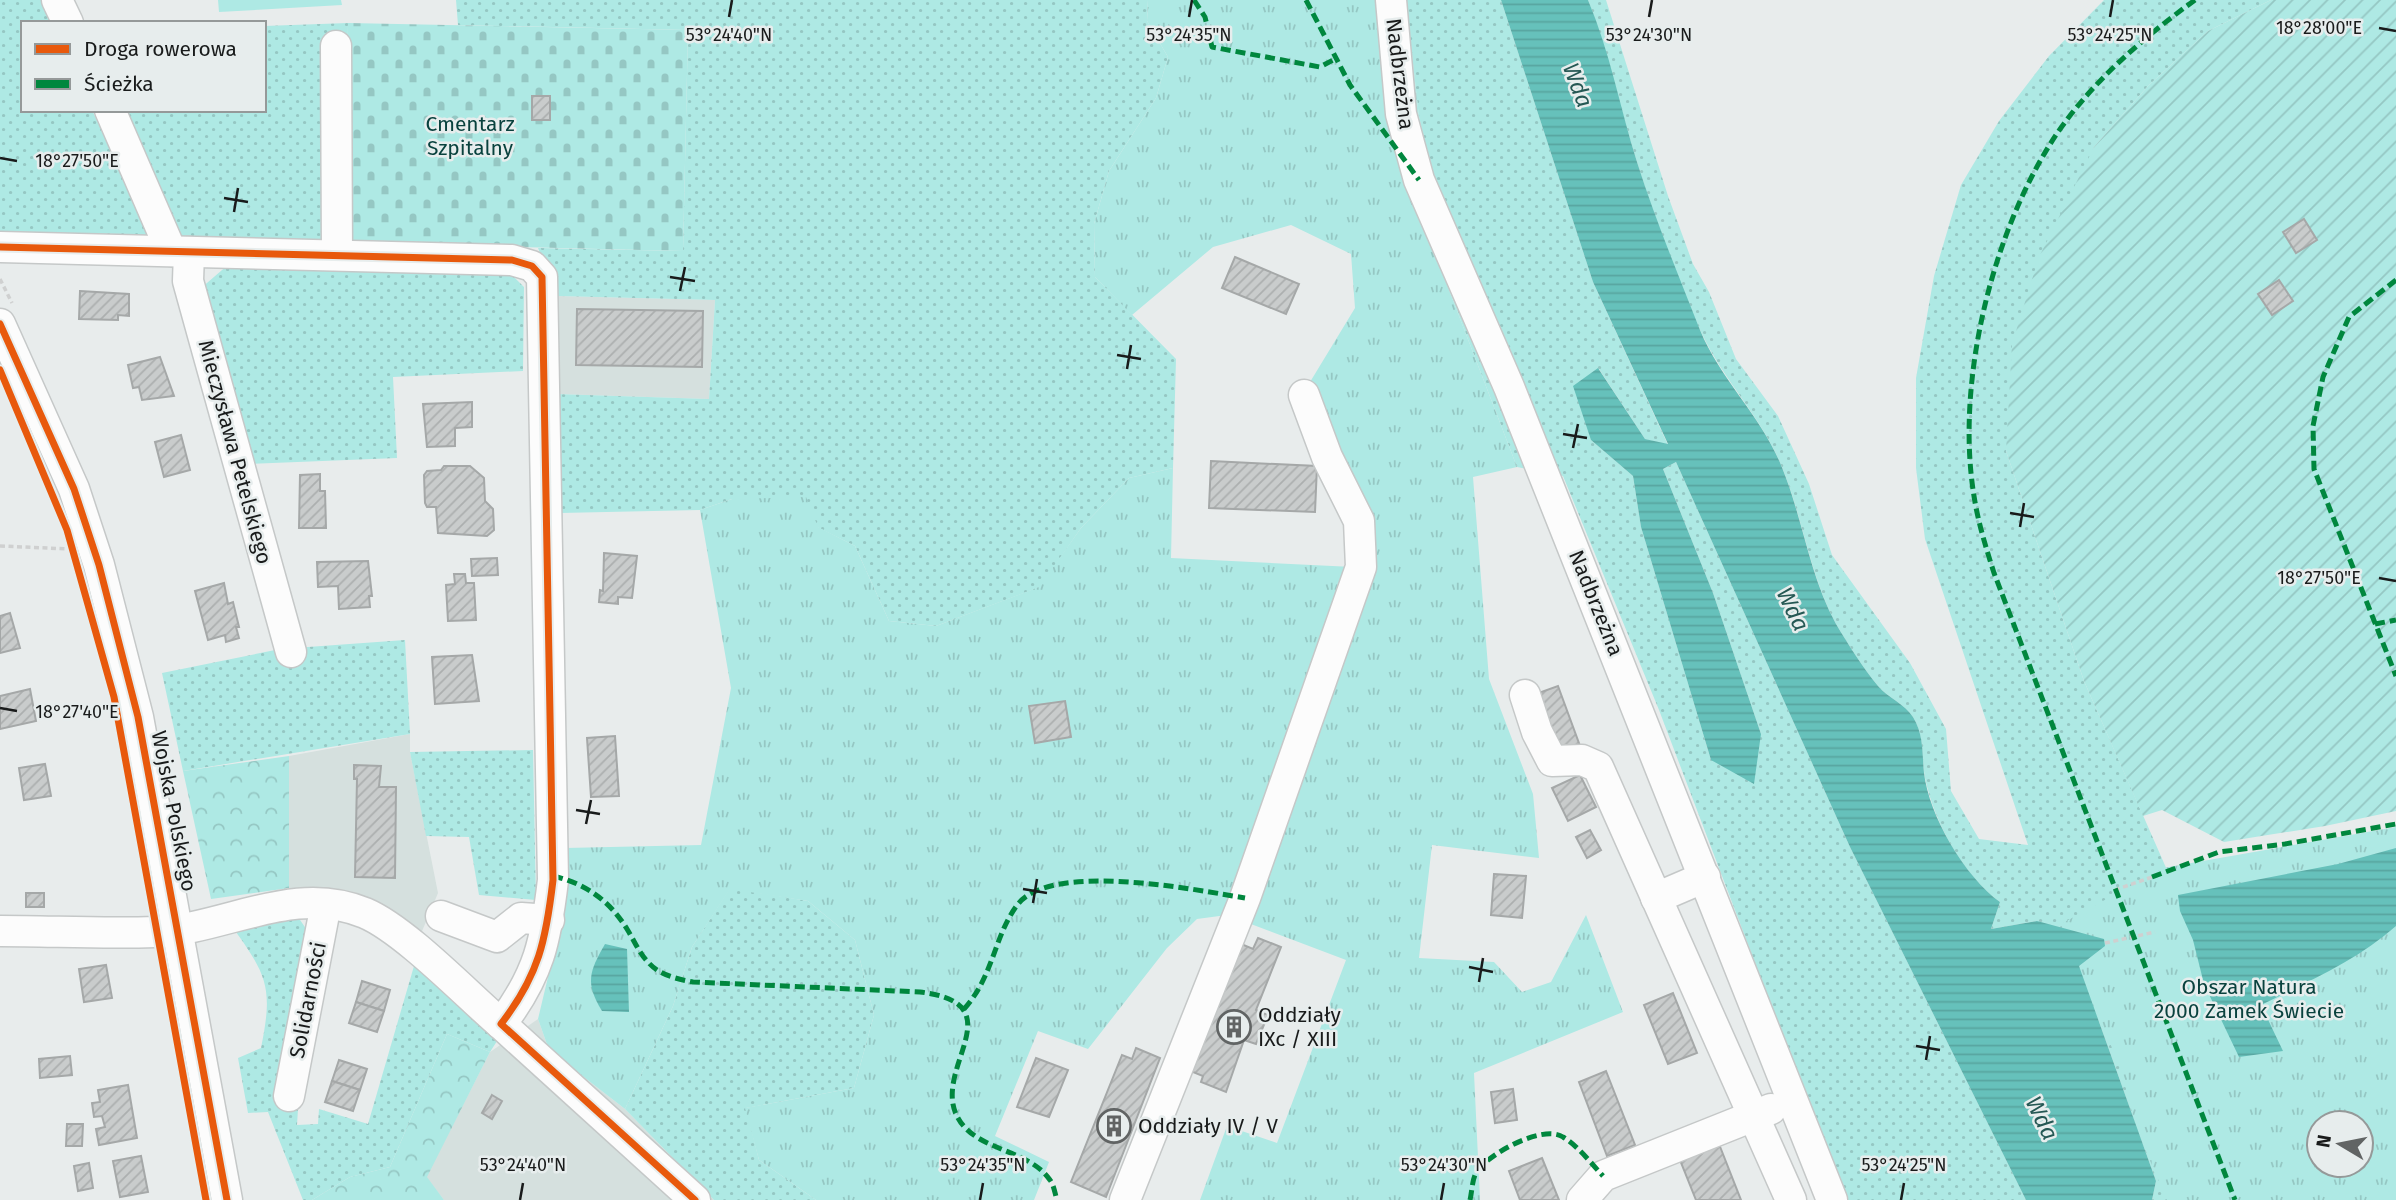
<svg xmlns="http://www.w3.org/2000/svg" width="2396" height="1200" font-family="'Fira Sans',sans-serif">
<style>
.built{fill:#d5e0de}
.grass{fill:url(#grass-dots);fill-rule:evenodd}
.forest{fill:url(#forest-crowns)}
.cemetery{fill:url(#cemetery-stones)}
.park{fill:url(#park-tufts);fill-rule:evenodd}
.garden{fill:url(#garden-furrows)}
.pitch{fill:#aee9e4}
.water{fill:url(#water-rules)}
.building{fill:url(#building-hatch);stroke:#a5a8a8;stroke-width:2}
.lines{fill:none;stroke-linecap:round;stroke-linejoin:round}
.minor-casing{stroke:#c5c8c8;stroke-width:33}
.path{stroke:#cfd0d0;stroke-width:3.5;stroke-dasharray:5 3.5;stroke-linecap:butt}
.minor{stroke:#fcfcfc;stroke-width:30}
.quiet{stroke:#00873e;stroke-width:5;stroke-dasharray:10 5;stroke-linecap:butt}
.cycleway-casing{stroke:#e7eded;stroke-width:11}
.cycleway{stroke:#e8590c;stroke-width:7}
.ticks{fill:none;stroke:#191b1b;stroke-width:2.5}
.labels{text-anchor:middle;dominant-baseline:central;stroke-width:5;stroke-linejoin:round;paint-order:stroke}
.street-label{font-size:21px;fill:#191b1b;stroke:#e7eded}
.park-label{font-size:21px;fill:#09423e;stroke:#e7eded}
.poi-label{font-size:21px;fill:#191b1b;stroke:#e7eded;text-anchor:start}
.water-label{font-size:23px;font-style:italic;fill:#255854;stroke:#e7eded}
.ticks-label{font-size:18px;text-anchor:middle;fill:#191b1b;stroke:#e7eded;stroke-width:5;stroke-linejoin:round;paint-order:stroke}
</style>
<defs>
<pattern id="grass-dots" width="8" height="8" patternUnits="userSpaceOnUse" patternTransform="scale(1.75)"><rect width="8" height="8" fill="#aee9e4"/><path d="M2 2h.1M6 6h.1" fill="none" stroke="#95c7c3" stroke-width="1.8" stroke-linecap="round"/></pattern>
<pattern id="forest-crowns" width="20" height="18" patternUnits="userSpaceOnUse" patternTransform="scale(1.75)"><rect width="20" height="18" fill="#aee9e4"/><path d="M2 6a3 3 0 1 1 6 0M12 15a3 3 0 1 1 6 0" fill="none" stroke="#95c7c3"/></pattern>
<pattern id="cemetery-stones" width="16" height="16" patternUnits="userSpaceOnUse" patternTransform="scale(1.75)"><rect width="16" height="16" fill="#aee9e4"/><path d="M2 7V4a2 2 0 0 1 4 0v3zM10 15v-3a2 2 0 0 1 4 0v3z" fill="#95c7c3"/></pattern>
<pattern id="park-tufts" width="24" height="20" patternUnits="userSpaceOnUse" patternTransform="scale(1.75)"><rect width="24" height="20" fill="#aee9e4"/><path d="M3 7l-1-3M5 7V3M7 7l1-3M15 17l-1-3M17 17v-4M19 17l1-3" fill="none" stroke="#95c7c3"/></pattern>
<pattern id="garden-furrows" width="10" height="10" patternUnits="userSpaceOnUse" patternTransform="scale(1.75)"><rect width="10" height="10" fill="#aee9e4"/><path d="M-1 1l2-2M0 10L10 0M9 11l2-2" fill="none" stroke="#95c7c3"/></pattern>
<pattern id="water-rules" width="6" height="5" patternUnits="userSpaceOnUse" patternTransform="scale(1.75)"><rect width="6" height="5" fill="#66c1bb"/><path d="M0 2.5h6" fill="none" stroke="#58a5a0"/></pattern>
<pattern id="building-hatch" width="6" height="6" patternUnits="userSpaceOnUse" patternTransform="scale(1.75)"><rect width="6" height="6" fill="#c9cccc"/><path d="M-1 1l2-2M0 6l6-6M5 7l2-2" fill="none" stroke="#acafaf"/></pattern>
</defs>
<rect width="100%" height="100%" fill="#e8ecec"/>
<g class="built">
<path d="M557,296l158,4 -6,99 -153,-5z"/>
<path d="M410,734v18l28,141 -18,43 -44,-31 -87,-17v-132z"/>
<path d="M538,1019l11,31 76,59 89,91h-270l-18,-23 64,-125z"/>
</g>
<g class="grass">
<path d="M0,0h42l10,23h-29v87h69l61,131 -153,-2z"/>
<path d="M456,0h692l-1,21 21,36 -12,41 -47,73 -15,53 1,53 81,82 -3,109 -44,10 -48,50 -41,59 -104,39 -47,-5 -34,-75 -38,-19 -85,-28 -32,11 -140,3 -4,-119 153,5 6,-99 -158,-4 -19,-48 145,3 5,-221 -230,-5z"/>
<path d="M1406,0h95l92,282 75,163 -23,-6 -46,-70 -8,71 42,36 8,51 70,233 50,-26 -48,-141 -50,-124 13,-7 174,385 176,353h-181l-186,-490 -96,-234 -46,-9 -91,-237 14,-27 -21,-86z"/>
<path d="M1588,0h18l62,196 25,68 16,28 27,67 42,57 31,68 23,71 78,108 36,66 5,62 28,48 49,6 -103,-306 -9,-71v-90l18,-102 27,-91 38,-64 50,-65 55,-56h167l-63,31 -60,55 -54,61 -88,304 78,230 94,214 143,80 75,225h-244l4,-19 -77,-215 -42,-45 -46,8 9,-27c-37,-27 -66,-80 -75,-124 -4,-21 0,-41 -12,-61 -8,-13 -26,-20 -35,-31 -15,-18 -30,-42 -42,-62 -27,-50 -33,-107 -55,-159 -19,-47 -57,-84 -79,-131 -24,-51 -48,-118 -65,-172 -17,-54 -29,-109 -49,-162zM2319,1123h42v42h-42z"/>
<path d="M348,23l-3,220 -163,-5 -58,-128h140v-84z"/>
<path d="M229,264l280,8 15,15 -1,84 -130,6 4,81 -147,6 -50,-175z"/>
<path d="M405,640l5,94 -227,37 -21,-98 118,-24z"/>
<path d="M533,750l3,150 -57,-5 -10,-58 -43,-1 -16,-84z"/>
<path d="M730,888l78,13 47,39 19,75 -20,73 -108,20 13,52 57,40h-102l-89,-91 48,-103 19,-59z"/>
<path d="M298,917l11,16 -12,192 21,-1 1,-15 49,15 46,-158 85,72 -9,14 -43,-18 -57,133 -40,10 -38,23h-9l-35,-88 -20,1 -10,-55 23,-10c12,-59 7,-72 -28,-120z"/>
</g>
<g class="forest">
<path d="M289,756v132l-78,11 -28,-128z"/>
<path d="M447,1034l43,18 -63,125 17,23h-132l38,-23 40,-10z"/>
</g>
<path class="cemetery" d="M348,23l340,7 -5,221 -338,-8z"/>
<g class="park">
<path d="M1148,0h258l13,117 21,86 -14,27 91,237 -44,10 16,202 44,115 6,64 -107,-13 -13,113 75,4 28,30 29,-10 35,-67 37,97 -149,61 6,127h-280l27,-74 50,17 69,-183 -119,-45 -30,4 -30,29 -79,101 -50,-18 -43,105 54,26 -15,38h-218l-57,-40 -14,-52 109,-20 20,-73 -19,-75 -47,-39 -78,-12 -38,58 -19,59 -48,103 -76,-59 -11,-31 25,-105 2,-66 136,-3 30,-157 -31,-178 32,-11 74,-2 12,30 37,19 34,75 47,5 103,-39 42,-59 48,-50 44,-10 -2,90 203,10 -67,-181 48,-79 -4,-54 -60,-29 -78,22 -81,68 -37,-38 -1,-53 15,-53 47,-73 12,-41 -21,-36z"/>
<path d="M2396,827v373h-229l-31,-72 -14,-55 -16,-40 -26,-45 -19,-64 102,-56zM2319,1123h42v42h-42z"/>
</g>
<path class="garden" d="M2271,0h125v811l-71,15 -101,16 -62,-32 -19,6 -59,-135 -78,-230 6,-107 27,-87 55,-110 54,-61 60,-55z"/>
<path class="pitch" d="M218,0h123l1,5 -123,7z"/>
<g class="water">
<path d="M1501,0h87c22,52 32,108 49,162 18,57 41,112 63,168 20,49 61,86 81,135 22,53 28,110 55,159 12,20 27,44 42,62 9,11 27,18 35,31 11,18 9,36 11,56 5,43 41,104 76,129l-9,27 46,-8 67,18 1,7 -26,20 77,215 -4,19h-126l-176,-353 -174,-385 -13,7 50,124 48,141 -7,50 -43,-24 -70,-233 -8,-51 -42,-36 -18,-54 25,-18 47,71 23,5 -75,-162z"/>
<path d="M2396,848v78c-38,34 -89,56 -135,79l22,46 -44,6 -35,-73 -11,-44 -13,-29 -2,-16 160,-31z"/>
<path d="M605,944l22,5 2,63 -27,-1c-17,-28 -13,-39 3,-67z"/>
</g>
<g class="building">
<rect x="532" y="96" width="18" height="24"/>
<path d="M2304,219l13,21 -21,13 -13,-21z"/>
<path d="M1235,257l64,27 -13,30 -64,-26z"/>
<path d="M2279,280l14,21 -21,14 -14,-21z"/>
<path d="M80,291l49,3v22l-11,-1v5l-39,-1z"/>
<path d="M577,309l126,2 -1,56 -126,-2z"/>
<path d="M160,357l14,39 -32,4 -3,-13 -6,1 -5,-23z"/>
<path d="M472,402v25l-17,1v18l-28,1 -4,-43z"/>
<path d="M181,435l9,35 -26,7 -9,-35z"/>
<path d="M1211,461l106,5 -2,46 -106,-4z"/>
<path d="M444,466h26l14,12 1,23 8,8 1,21 -7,6 -49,-3 -2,-26h-9l-2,-4 -1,-28 3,-4 14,-1z"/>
<path d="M320,474v17h5l1,37h-27l1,-53z"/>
<path d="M604,553l33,3 -5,42 -14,-1v7l-19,-2 1,-12 3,1z"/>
<path d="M497,558l1,17 -26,1 -1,-17z"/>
<path d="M368,561l4,35h-3l1,11 -31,2 -1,-23 -20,1 -1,-25z"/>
<path d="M454,574h11l1,9h8l2,37 -28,1 -2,-36 9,-1z"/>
<path d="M224,583l4,21 5,-2 6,25h-3l3,11 -13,4 -1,-7 -17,5 -13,-49z"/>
<path d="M10,613l10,35 -20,5v-37z"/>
<path d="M472,655l7,46 -44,3 -3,-47z"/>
<path d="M1558,686l22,60 -28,10 -22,-60z"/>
<path d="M30,689l6,32 -36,8v-33z"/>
<path d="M1065,701l6,36 -36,6 -6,-37z"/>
<path d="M615,736l4,60 -28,1 -4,-59z"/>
<path d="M45,764l6,32 -27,4 -5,-32z"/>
<path d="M354,765l27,1 -2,21h17l-1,91 -40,-1 2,-98h-3z"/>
<path d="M1580,775l16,32 -28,14 -16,-33z"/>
<path d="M1590,830l11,20 -14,8 -11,-21z"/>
<path d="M1494,874l32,2 -4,42 -31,-3z"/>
<rect x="26" y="893" width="18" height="14"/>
<path d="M1258,938l23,9 -25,63 12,5 -12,29 -12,-4 -18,52 -25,-10 2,-6 -15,-6 51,-127 14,6z"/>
<path d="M106,965l6,33 -28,4 -5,-33z"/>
<path d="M362,981l28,9 -6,21 -28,-9z"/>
<path d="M1673,993l24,60 -29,11 -24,-59z"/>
<path d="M356,1002l28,9 -7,21 -28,-9z"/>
<path d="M1136,1048l24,10 -54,139 -35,-15 51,-127 10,4z"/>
<path d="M70,1056l2,19 -32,3 -1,-19z"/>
<path d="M1036,1058l32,12 -19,47 -32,-10z"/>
<path d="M339,1060l28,9 -7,21 -28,-9z"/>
<path d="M1606,1071l29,74 -28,11 -28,-74z"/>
<path d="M332,1081l28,9 -7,21 -28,-9z"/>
<path d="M128,1085l9,53 -38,7 -3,-16 9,-2 -3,-11 -8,1 -2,-14 8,-1 -2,-12z"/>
<path d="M1513,1089l4,31 -22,3 -4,-31z"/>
<path d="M492,1095l10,6 -10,18 -10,-6z"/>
<path d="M67,1124h16l-1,22h-16z"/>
<path d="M1719,1144l22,56h-45l-16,-40z"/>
<path d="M141,1156l7,36 -28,5 -7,-36z"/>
<path d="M1542,1158l17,42h-39l-11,-29z"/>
<path d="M89,1163l4,25 -15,3 -4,-25z"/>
</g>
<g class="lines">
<g class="minor-casing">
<g id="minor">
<path d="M57,0l11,23"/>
<path d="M1391,0l10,114 18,66 90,207 323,813"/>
<path d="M336,46l1,208"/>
<path d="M110,110l61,141"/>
<path d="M0,247l512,13 20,6 10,11 11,603c-7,60 -14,95 -52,144l194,176"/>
<path d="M189,252l-1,29 103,371"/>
<path d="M0,324l74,165 25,76 39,152 89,483"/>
<path d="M1525,695l12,37 15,29 30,-1 16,7 193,433"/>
<path d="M1656,898l49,-21"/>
<path d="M441,916l56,21 24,-19 28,2"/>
<path d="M0,931c51,0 104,3 155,1 71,-3 139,-49 210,-19 40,17 101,81 136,111"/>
<path d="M289,1096l37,-192"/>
<path d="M1125,1200l120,-302 116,-331 -2,-46 -32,-64 -23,-62"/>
<path d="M1582,1200l21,-24 168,-67"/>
</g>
</g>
<g class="path">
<path d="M0,279l12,24"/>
<path d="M0,546l70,3"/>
<path d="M2115,890l37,-13"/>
<path d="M2105,943l50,-11"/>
</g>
<use href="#minor" class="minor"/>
<g class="quiet">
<path d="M1194,0l11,17 7,30 108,20 15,-8"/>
<path d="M1306,0l44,85 69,95"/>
<path d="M2195,0c-51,37 -101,80 -137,132 -65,96 -103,249 -84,364 4,26 12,52 20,77l241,627"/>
<path d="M2396,280l-47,37 -26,60 -10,49 1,43 82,207"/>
<path d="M2375,624l21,-4"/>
<path d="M553,876c32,7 57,25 74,53 7,11 12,24 21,33 11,13 29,17 45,20l227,10c98,12 10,77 38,126 18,33 71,31 92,62 4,5 5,14 7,20"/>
<path d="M2152,877l67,-25 66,-8 111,-20"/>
<path d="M964,1009c30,-33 30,-74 54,-105 34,-43 179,-14 227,-6"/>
<path d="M1470,1200c2,-8 2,-20 6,-27 11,-19 67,-49 87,-36 15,9 28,26 40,39"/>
</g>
<g class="cycleway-casing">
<g id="cycleway">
<path d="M0,247l512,13 20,6 10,11 11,603c-7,60 -14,95 -52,144l194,176"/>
<path d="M0,324l74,165 25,76 39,152 89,483"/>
<path d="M0,370l67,160 47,167 92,503"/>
</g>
</g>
<use href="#cycleway" class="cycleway"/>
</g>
<path class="ticks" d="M729,17l3,-17M1189,17l3,-17M1649,17l3,-17M2110,17l3,-17M2379,28l17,3M0,158l17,3M224,198l24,4M234,212l4,-24M670,277l25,4M680,291l5,-24M1117,355l24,4M1127,369l4,-24M1563,434l24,4M1573,448l5,-24M2010,513l24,4M2020,527l4,-24M2379,578l17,3M0,708l17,3M576,810l24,4M586,824l5,-24M1023,889l24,4M1033,903l4,-24M1469,967l24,5M1479,982l4,-24M1916,1046l24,4M1926,1060l4,-24M520,1200l3,-17M980,1200l3,-17M1441,1200l3,-17M1901,1200l3,-17"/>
<defs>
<g id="building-ring" transform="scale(1.75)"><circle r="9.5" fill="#e7eded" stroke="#616464" stroke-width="1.5"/><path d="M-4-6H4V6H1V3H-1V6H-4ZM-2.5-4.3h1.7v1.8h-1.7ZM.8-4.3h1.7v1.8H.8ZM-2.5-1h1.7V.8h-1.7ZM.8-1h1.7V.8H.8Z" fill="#616464"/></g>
</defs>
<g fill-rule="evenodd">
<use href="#building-ring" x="1234" y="1027"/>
<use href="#building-ring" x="1114" y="1126"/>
</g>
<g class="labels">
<g class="street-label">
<text transform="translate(1400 74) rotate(83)">Nadbrzeżna</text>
<text transform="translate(235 452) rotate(75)">Mieczysława Petelskiego</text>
<text transform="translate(1596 603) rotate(68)">Nadbrzeżna</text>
<text transform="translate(174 811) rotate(79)">Wojska Polskiego</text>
<text transform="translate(308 1000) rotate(-79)">Solidarności</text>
</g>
<g class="park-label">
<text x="470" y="124">Cmentarz<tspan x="470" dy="24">Szpitalny</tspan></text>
<text x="2249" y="987">Obszar Natura<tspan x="2249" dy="24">2000 Zamek Świecie</tspan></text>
</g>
<g class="poi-label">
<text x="1258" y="1015">Oddziały<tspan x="1258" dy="24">IXc / XIII</tspan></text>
<text x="1138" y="1126">Oddziały IV / V</text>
</g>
<g class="water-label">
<text transform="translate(1578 85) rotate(69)">Wda</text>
<text transform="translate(1793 609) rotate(64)">Wda</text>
<text transform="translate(2042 1118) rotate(64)">Wda</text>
</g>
</g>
<g class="ticks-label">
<text x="2319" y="34">18°28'00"E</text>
<text x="729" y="41">53°24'40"N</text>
<text x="1189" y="41">53°24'35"N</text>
<text x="1649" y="41">53°24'30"N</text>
<text x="2110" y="41">53°24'25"N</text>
<text x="77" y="167">18°27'50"E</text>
<text x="2319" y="584">18°27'50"E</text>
<text x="77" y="718">18°27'40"E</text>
<text x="523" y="1171">53°24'40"N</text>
<text x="983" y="1171">53°24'35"N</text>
<text x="1444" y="1171">53°24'30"N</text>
<text x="1904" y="1171">53°24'25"N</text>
</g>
<rect x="21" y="21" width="245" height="91" fill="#e7eded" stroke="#959999" stroke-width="2"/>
<rect x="35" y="44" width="35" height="10" fill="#e8590c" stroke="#959999" stroke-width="2"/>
<text x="84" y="56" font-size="21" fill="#191b1b">Droga rowerowa</text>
<rect x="35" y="79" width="35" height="10" fill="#00873e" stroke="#959999" stroke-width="2"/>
<text x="84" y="91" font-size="21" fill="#191b1b">Ścieżka</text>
<g transform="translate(2340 1144) rotate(280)"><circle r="33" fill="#e7eded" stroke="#959999" stroke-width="2"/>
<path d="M0-5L12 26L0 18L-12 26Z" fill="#616464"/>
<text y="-10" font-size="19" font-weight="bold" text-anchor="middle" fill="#191b1b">N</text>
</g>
</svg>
